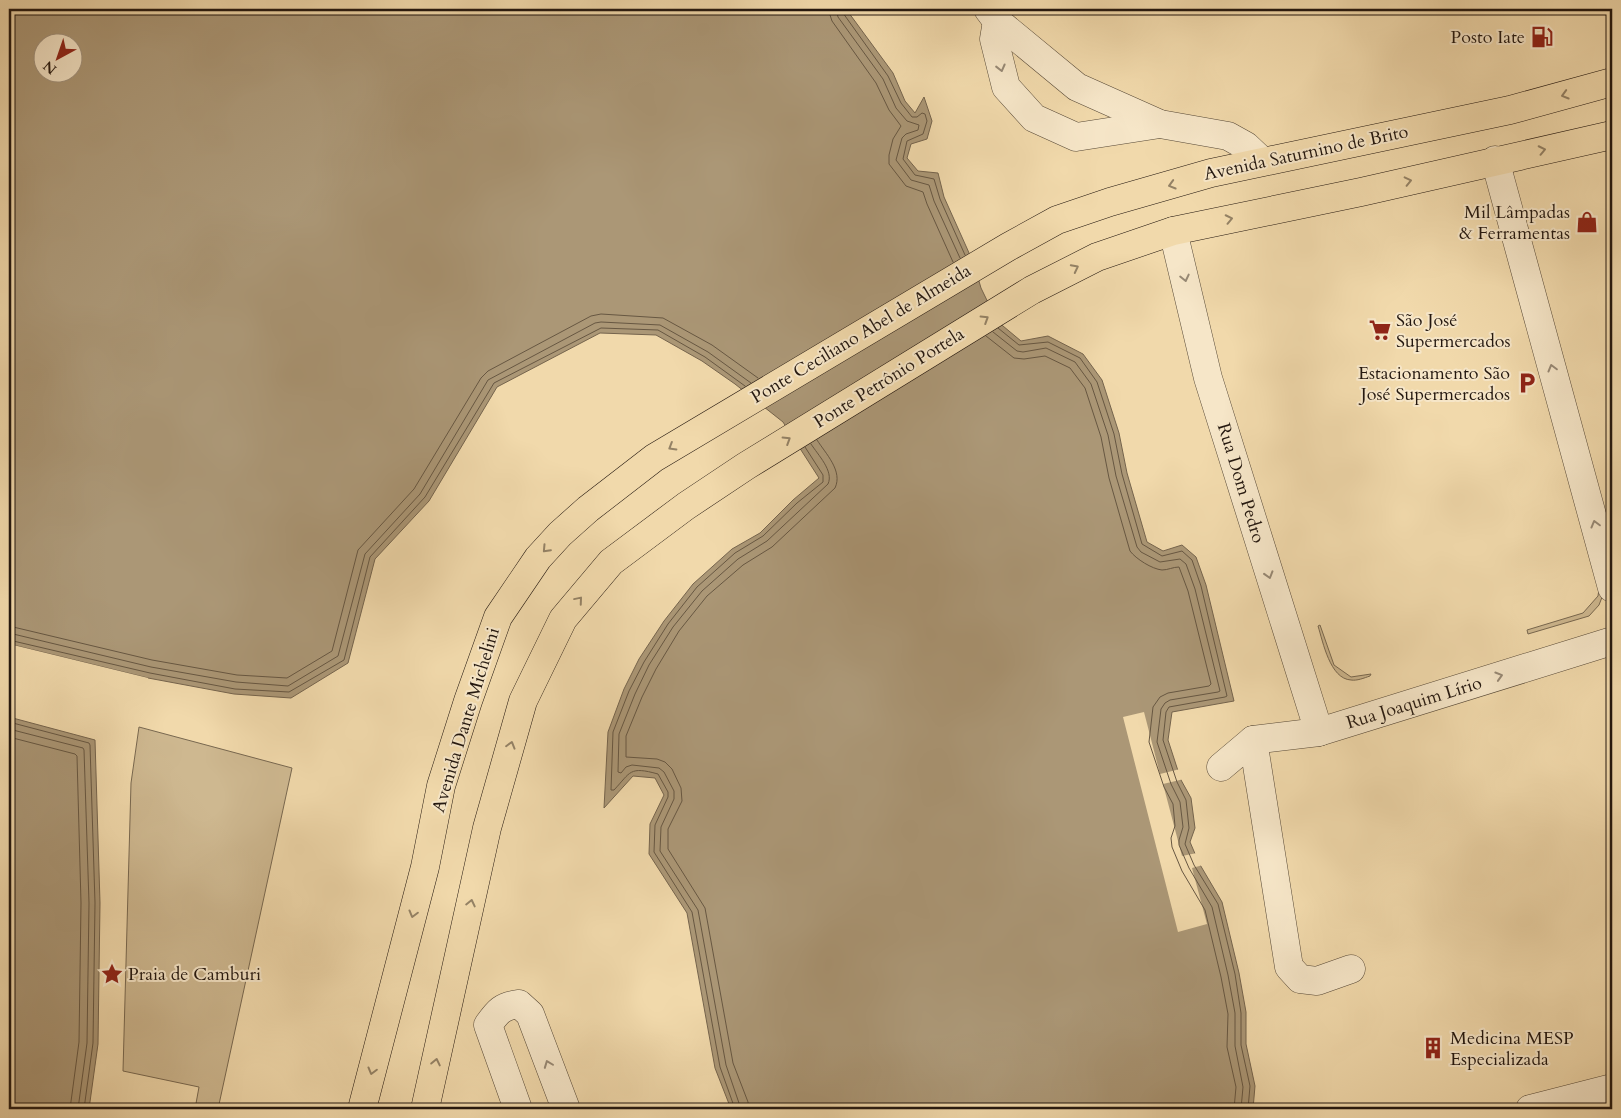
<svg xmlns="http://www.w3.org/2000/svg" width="1621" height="1118" font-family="Cardo,serif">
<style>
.green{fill:#ceb890;stroke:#786850}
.water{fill:#ab9776;stroke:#75644d;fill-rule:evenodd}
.pier{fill:#f1d9ab}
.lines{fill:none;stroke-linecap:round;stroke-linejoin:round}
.shore{stroke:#675742;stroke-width:1}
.minor-casing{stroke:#564836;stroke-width:29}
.major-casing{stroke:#23170f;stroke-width:29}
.minor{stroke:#f6e6c8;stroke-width:28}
.major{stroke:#f1d9ab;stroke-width:28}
.oneway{stroke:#978975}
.oneway2{stroke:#948265}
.labels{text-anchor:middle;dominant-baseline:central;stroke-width:4;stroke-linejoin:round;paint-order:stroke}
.poi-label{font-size:18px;fill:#23170f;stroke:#f6e6c8;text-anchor:end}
.street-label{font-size:18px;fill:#23170f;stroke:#f6e6c8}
</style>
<rect width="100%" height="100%" fill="#f1d9ab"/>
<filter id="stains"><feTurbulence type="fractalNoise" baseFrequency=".004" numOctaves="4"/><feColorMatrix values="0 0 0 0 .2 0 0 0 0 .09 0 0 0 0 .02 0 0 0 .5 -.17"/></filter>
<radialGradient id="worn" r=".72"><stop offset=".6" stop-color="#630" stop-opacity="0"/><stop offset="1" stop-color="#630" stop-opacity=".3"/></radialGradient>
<g class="green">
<path d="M1599,589l5,3 -5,13 -10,11 -61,18 -1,-4 56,-17 15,-17z"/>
<path d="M1320,625l14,40 17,12 20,-3 -1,2c-6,2 -13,5 -19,4 -21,-1 -28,-38 -33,-54z"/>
<path d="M139,727l153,41 -74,341h-23l4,-22 -76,-16 8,-288z"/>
</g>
<g class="water">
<path d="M9,9h837l47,64 12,28 10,12 9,-16 8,24 -5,18 -16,5 -4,14 11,13 20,2 6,24 30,67 7,24 16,33 24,20 27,-5 35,18 19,26 17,53 8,40 20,69 16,9 19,-6 14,12 10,28 28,116 -62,11 -4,28 13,40 10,18 4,30 -5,14 9,21 23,39 17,71 7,39v32l9,42 -2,23h-522l-16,-41 -28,-155 -38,-59 1,-30 14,-29 -9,-17 -22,-2 -29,32 4,-76 16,-43 15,-30 25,-38 29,-37 39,-35 28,-16 33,-33 26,-22 -36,-56 -48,-38 -33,-23 -46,-26 -56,-2 -103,54 -68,114 -54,58 -27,104 -57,35 -57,-4 -86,-16 -139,-34zM42,42h30v30h-30z"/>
<path d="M9,717l86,23 5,163 -2,141 -9,65h-80z"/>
</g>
<g class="pier">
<path d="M9,644l139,34v3l-139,-34z"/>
<path d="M1144,712l16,62 20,-5 4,10 -21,5 19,72 15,-3 6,12 -11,3 15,56 -29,8 -55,-215z"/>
</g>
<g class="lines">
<g class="shore">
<path d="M828,9l4,12 44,62 13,27 12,16 -8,13 -4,16v9l17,22 17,6 4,12 26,58"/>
<path d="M836,9l2,8 45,62 13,29 11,13 12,4 -1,5 -12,4 -4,4 -6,22 15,20 18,5 5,16 26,57"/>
<path d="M842,9l1,4 45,63 13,27 11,14h5l5,-4 3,1 2,7 -4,13 -16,7 -4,18 12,16 19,4 6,20 25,56"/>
<path d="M998,328l21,17 29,-3 32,16 17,24 17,52 8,40 20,70 20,12 20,-5 10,9 9,26 26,110 -2,1 -56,10 -3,5 -3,28 14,42 9,18 3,28 -4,16 9,21 24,39 17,70 6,39v32l9,41 -2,23"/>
<path d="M993,332l24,19 6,1 23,-4 29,14 16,22 17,51 8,41 21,71 4,5 19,10 20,-3 6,5 9,25 25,102 -2,1 -48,8 -5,3 -4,6 -4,33 14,42 9,18 3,25 -4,13v5l10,23 23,39 16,68 7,38v33l8,41 -2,22"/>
<path d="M986,336l28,22 10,1 21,-3 25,12 15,20 16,49 8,41 21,73c6,8 22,18 32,19 6,0 11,-3 17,-3l9,24 23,93 -2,2 -41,7 -8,4 -7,10 -4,35 15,45 9,17 2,22 -4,12 1,9 10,24 23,39 16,67 7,37 -1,33 9,40 -2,22"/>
<path d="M9,626l143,34 85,15 50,3 45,-27 26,-101 56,-61 67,-111 7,-7 103,-55 10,-2 62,4 49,27 46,33"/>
<path d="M9,633l142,34 85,15 52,4 50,-30 27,-102 55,-60 68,-114 107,-57 6,-1 59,3 48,27 43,31"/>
<path d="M9,640l141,33 85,16 54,3 55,-32 26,-103 55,-60 69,-114 107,-55 57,2 47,27 40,29"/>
<path d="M9,722l80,21 1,2 5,158 -2,140 -9,66"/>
<path d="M9,729l74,19 1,2 5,153 -2,140 -9,66"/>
<path d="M9,737l66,17 2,2 4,147 -2,139 -9,67"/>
<path d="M735,1109l-15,-42 -28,-155 -38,-60 1,-27 13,-28v-5l-10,-18c-29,-8 -27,-2 -44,16h-3l2,-58 16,-41 15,-29 24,-38 29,-37 38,-34 28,-17 34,-33 26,-21v-7l-18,-28"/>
<path d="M741,1109l-15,-44 -28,-155 -38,-59 1,-24 13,-28v-8l-10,-19 -5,-4 -27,-3 -6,2 -5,6 -3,-1 1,-38 16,-40 14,-29 24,-38 29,-36 36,-32 29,-18 61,-57c6,-13 -10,-29 -17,-40"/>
<path d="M749,1109l-1,-7 -15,-39 -28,-155 -37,-59v-20l14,-28 -1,-13 -9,-19 -7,-7 -8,-3 -31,-2v-21l16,-39 14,-28 23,-38 28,-35 36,-31 29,-18 63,-59c8,-17 -9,-34 -18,-48"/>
</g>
<g class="minor-casing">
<g id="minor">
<path d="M988,9l9,12 80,66 83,37 68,12 18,10 16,15"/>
<path d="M997,21l-3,18 12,48 28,31 42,19 84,-13"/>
<path d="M1495,160l117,428"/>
<path d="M1173,231l35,147 111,354"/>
<path d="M1253,740l36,227 11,12 17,2 34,-12"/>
<path d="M1221,767l32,-27 66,-8 293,-91"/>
<path d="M518,1109l-30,-84c10,-14 14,-19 31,-21l11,10 36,95"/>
<path d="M1530,1109l82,-21"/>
</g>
</g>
<g class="major-casing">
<g id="major">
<path d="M362,1109l63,-242 16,-81 27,-85 30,-84 40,-59 22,-24 28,-25 66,-51 354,-211 49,-27 53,-18 101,-29 299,-63 102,-28"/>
<path d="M425,1109l62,-281 36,-127 40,-82 48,-57 75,-56 60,-40 286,-176 65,-33 76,-26 188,-39 251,-57"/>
</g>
</g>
<use href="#minor" class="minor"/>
<use href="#major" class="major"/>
</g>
<defs><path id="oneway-chevron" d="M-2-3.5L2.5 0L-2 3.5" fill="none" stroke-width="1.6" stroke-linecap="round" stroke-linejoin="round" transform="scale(1.25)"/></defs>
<g class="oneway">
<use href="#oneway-chevron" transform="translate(1001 68) rotate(76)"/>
<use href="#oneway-chevron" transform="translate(1185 278) rotate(77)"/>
<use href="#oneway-chevron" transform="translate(1552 368) rotate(-105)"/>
<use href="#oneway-chevron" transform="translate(1595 524) rotate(-105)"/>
<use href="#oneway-chevron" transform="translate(1269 575) rotate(73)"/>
<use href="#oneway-chevron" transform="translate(1499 676) rotate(-17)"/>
<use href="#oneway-chevron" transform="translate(548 1064) rotate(-111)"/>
</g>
<g class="oneway2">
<use href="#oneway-chevron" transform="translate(1565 95) rotate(164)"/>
<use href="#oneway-chevron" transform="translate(1542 150) rotate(-12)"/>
<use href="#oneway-chevron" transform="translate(1408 181) rotate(-13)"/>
<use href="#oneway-chevron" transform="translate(1172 185) rotate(164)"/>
<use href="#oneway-chevron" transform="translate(1229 219) rotate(-12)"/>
<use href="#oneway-chevron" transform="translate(1075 268) rotate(-27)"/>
<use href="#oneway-chevron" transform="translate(985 319) rotate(-32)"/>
<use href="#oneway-chevron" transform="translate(787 440) rotate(-32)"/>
<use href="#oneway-chevron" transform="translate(672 447) rotate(149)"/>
<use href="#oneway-chevron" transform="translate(546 549) rotate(133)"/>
<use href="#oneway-chevron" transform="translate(579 600) rotate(-50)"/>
<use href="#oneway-chevron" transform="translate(511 745) rotate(-74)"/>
<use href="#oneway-chevron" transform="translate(471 903) rotate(-77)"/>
<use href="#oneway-chevron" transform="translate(413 914) rotate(105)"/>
<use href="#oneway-chevron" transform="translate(436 1062) rotate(-78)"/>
<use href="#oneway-chevron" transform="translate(372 1071) rotate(105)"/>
</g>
<defs>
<g id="fuel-bare" transform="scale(1.725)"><path d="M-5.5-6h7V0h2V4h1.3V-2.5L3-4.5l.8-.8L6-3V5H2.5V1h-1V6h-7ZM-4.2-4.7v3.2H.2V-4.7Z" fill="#8f2418" stroke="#f6e6c8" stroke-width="2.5" paint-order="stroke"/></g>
<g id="shop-bare" transform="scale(1.725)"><path d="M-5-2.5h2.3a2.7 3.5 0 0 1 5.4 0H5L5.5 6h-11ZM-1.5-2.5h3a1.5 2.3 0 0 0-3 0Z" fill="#8f2418" stroke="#f6e6c8" stroke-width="2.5" paint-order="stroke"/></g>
<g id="supermarket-bare" transform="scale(1.725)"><path d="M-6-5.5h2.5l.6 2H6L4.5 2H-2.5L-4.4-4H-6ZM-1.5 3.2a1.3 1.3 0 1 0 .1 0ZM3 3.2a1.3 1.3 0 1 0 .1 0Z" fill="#8f2418" stroke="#f6e6c8" stroke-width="2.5" paint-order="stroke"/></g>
<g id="parking-bare" transform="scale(1.725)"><path d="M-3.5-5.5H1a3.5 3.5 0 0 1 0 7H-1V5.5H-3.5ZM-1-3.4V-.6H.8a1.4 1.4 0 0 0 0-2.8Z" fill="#8f2418" stroke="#f6e6c8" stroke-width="2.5" paint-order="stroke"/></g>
<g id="sight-bare" transform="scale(1.725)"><path d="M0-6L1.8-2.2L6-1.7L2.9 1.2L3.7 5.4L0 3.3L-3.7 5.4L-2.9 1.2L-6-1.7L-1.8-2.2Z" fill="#8f2418" stroke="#f6e6c8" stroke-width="2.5" paint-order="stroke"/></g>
<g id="building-bare" transform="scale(1.725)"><path d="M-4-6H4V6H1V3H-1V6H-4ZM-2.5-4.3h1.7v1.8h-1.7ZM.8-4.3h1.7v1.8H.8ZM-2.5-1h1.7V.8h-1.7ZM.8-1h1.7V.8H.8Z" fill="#8f2418" stroke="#f6e6c8" stroke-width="2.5" paint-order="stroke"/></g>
</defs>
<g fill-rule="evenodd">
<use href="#fuel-bare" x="1542" y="37"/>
<use href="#shop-bare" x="1587" y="222"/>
<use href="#supermarket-bare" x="1380" y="330"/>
<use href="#parking-bare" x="1527" y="383"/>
<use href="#sight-bare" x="112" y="974"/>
<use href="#building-bare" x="1433" y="1048"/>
</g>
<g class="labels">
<g class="poi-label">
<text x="1525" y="37">Posto Iate</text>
<text x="1570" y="212">Mil Lâmpadas<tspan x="1570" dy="21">&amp; Ferramentas</tspan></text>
<text x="1396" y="320" text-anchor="start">São José<tspan x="1396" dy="21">Supermercados</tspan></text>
<text x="1510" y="373">Estacionamento São<tspan x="1510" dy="21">José Supermercados</tspan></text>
<text x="128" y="974" text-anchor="start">Praia de Camburi</text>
<text x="1450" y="1038" text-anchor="start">Medicina MESP<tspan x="1450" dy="21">Especializada</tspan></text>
</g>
<g class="street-label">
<text transform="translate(1306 153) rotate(-12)">Avenida Saturnino de Brito</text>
<text transform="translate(861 334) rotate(-31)">Ponte Ceciliano Abel de Almeida</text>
<text transform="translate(889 378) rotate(-32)">Ponte Petrônio Portela</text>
<text transform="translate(1241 483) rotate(73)">Rua Dom Pedro</text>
<text transform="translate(1414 703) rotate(-17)">Rua Joaquim Lírio</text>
<text transform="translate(466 720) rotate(-73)">Avenida Dante Michelini</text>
</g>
</g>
<rect width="1621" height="1118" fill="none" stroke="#f1d9ab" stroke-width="30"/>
<rect x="10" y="10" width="1601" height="1098" fill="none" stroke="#23170f" stroke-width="2.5"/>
<rect x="15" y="15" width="1591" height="1088" fill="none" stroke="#23170f"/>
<g transform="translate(58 58) rotate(220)"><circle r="24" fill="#f6e6c8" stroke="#a2937e"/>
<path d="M0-4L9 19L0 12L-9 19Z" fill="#8f2418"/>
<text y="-8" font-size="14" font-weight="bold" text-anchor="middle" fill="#23170f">N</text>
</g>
<rect width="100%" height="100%" filter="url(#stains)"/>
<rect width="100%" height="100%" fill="url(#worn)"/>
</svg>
